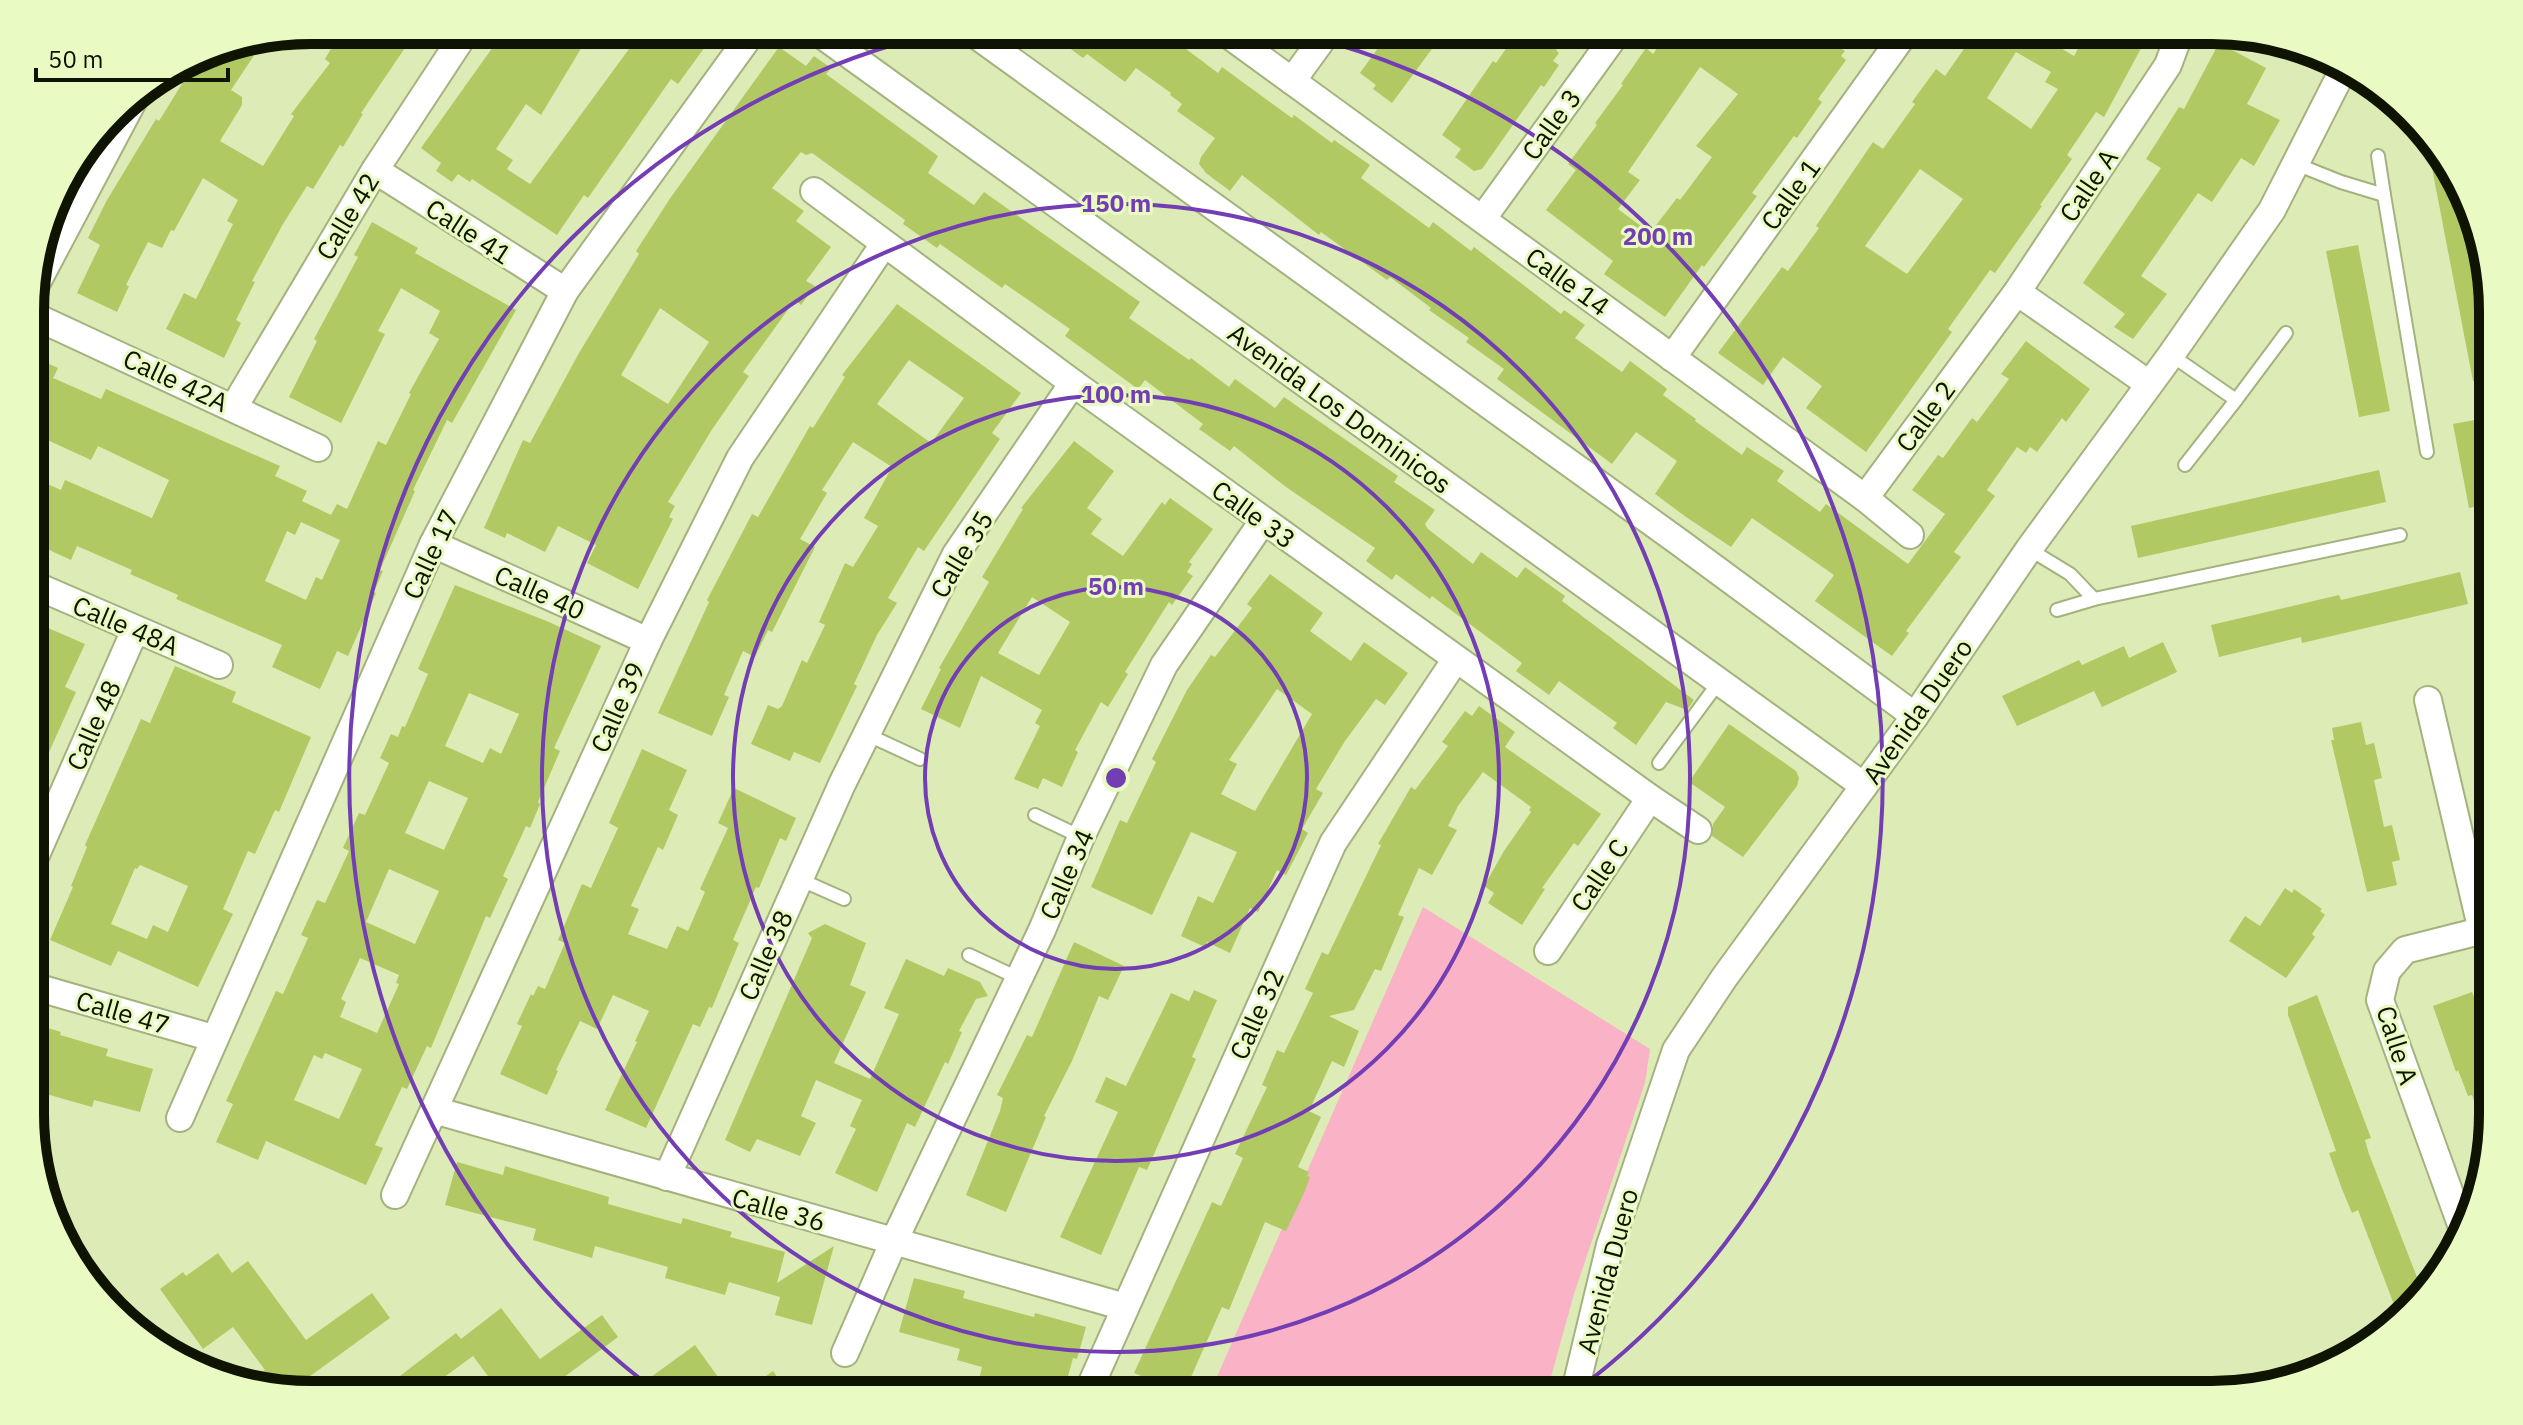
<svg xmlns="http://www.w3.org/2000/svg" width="2523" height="1425" font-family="'IBM Plex Sans',sans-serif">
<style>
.green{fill:#f9b2c6}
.building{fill:#b0c963;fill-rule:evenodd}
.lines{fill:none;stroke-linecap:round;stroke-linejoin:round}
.lane-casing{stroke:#a3b27e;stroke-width:16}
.street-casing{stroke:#a3b27e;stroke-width:30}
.lane{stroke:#fff;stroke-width:12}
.street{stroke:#fff;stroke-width:26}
.ring{fill:none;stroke:#733db4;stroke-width:4}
.labels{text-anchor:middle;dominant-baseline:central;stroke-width:6;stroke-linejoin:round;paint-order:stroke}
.street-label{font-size:26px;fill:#0f1302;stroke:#eafac3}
.rim{fill:none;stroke:#0f1302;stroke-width:10}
.centre{fill:#733db4;stroke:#eafac3;stroke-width:4}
.ring-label{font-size:24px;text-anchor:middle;font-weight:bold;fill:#733db4;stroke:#eafac3;stroke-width:6;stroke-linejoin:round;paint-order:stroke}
</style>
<rect width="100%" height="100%" fill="#ddecb6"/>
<path class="green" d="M1423,907l227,142 -5,34 -71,211 -28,101h-337z"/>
<g class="building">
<path d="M342,30h75l-56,83 2,1 -20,33 -3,-2 -27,44 -6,-3 -24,38 -31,57 3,1 -19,38 5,3 -17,35 -58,-29 18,-36 12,6 37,-75 -6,-3 11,-21 -35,-22 -29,53 -3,-1 -9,18 -14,-6 -22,43 3,1 -12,26 -40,-19 23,-48 -12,-7 19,-38 49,-81 3,2 42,-68 64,-14 -34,51 11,7v8l-22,36 43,25 31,-50 -3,-2 39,-51 -5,-4z"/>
<path d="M505,30h53l24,17 -41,68 -15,-11 -30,45 17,11 -6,9 23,15 99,-135 -28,-19h104l-8,11 8,6 -27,37 -7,-5 -83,119 -4,-3 -27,40 -85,-56 -2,3 -12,-8 -6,8 -16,-11 5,-8 -20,-15z"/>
<path d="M1045,30h107l15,11 3,-4 48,36 4,-6 70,51 2,-3 38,28 2,-3 36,25 -9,13 68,50 4,-6 38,29 3,-4 87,67 3,-4 21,15 -10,13 47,34 8,-11 31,23 6,5 -4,6 33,24 -1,2 47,34 5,-8 37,24 -7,10 43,31 6,-8 82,60 37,-50 -33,-24 26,-35 5,3 29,-40 5,4 32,-43 -8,-5 25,-33 64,48 -24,33 -4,-4 -25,34 -7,-5 -4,6 -9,-6 -30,43 8,6 -41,56 7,5 -55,74 3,2 -17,23 -77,-55 19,-26 -82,-57 -21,29 -45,-30 -31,-23 22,-33 -41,-29 -24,32 -115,-85 7,-10 -38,-27 3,-4 -40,-28 2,-2 -41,-31 -3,3 -66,-48 -2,3 -77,-60 -12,16 -24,-18 -7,-9 2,-7 14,-19 -38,-27 5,-7 -12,-9 1,-2 -35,-25 -11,14 -38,-28 -4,4z"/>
<path d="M1391,30h55l-54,73 -19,-14 3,-4 -16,-12z"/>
<path d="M1519,30h51l-14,20 3,3 -6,8 6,4 -15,22 -3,-2 -59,84 -8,2 -19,-14 6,-8 -19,-14 51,-74 3,2z"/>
<path d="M1670,30h186l-14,19 3,2 -4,5 5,4 -28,39 4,3 -25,36 -3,-2 -42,57 5,3 -53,71 -2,-2 -37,52 -61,-43 9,-13 -67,-51 30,-40 -8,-6 29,-39 -2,-2 28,-38 -2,-1 25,-36 7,6zM1700,67l38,27 -42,52 16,11 -32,43 -3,-2 -27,35 -32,-24 22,-29 -12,-8z"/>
<path d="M1977,30h54l43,26 14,-26h63l-47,87 -8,-5 -29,43 5,4 -32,46 2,1 -47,67 -5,-3 -42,59 4,3 -86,120 -60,-44 16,-22 -39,-29 -20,28 -45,-32 64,-86 6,4 31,-43 -3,-2 57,-84 10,7 32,-45 -3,-2 24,-33 9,7zM2016,52l35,20 -6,10 13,7 -27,40 -44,-31zM1920,169l43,30 -56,75 -42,-28z"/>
<path d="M2219,43l47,25 -19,36 33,16 -26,46 -13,-8 -29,44 -14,-9 -57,83 26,18 -34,45 -19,-12 11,-13 -42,-31 78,-115 -15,-9 33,-52 5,2z"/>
<path d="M779,47l27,19 8,-10 17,12 -5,6 112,82 -10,17 46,32 10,-13 156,110 -11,16 60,42 2,-2 38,29 6,-8 40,29 9,-11 114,79 -4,6 41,28 -10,14 3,5 45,35 8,-12 36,26 8,-11 40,29 -3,5 132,99 -7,10 -21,-8 -30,43 -23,-17 4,-5 -58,-42 -10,14 -33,-24 6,-8 -90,-67 -2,3 -34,-25 -4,6 -26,-19 9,-13 -89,-61 -52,-41 -4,5 -31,-22 4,-5 -58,-44 -7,9 -73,-53 5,-7 -46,-32 -19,-13 -3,4 -62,-44 -3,4 -34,-24 2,-4 -93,-67 -6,2 -5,-3 -29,36 32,23 -8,10 35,26 -25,34 9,5 -14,19 -6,-5 -52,72 6,4 -38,55 -43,71 7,4 -6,11 4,2 -35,70 -51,-26 9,-18 -38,-19 -13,26 -38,-19 -2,5 -21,-10 39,-88 7,3 49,-90 60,-99 -3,-3 35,-54zM660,308l49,34 -41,62 -47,-29z"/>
<path d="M2426,137l20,18 38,113 8,43v67l-19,3z"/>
<path d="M372,222l46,26 -3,5 101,57 -64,113 -5,-3 -34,70 2,1 -35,79 3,1 -9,21 2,1 -28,63 -11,-5 -17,38 -48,-22 10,-22 -106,-46 2,-4 -48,-21 2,-4 -55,-24 -6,14 -39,-18v-65l29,13 4,-10 87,38 17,-38 -71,-34 -7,14 -59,-27v-77l26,12 -5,10 48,21 5,-10 174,77 -5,10 32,15 -5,10 29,14 6,-11 10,5 31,-68 8,4 25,-51 -2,-1 30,-54 -10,-6 11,-22 -39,-23 -23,43 7,3 -44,89 -52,-26 28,-56 -3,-2 44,-82 -4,-2zM301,522l39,18 -18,40 -6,-3 -10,23 -41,-19 22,-50 8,4z"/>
<path d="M2358,245l32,166 -31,6 -33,-166z"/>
<path d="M897,304l124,89 -29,40 8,6 -76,112 -6,-4 -30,51 9,5 -20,32 -23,49 3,2 -37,77 -26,-11 -4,9 -39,-17 17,-39 10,4 4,-3 20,-46 5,3 18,-38 -6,-3 26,-59 8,4 25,-41 -14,-8 28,-51 -39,-25 -31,48 5,3 -27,46 15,8 -43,85 -4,-2 -13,27 -12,-6 -19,44 5,2 -17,39 -54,-23 51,-111 -2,-2 45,-86 6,3 52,-91 3,2 32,-51 -3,-2zM909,360l55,38 -33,45 -54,-39z"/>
<path d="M2485,418l7,41v44l-23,5 -16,-84z"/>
<path d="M1074,441l40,30 -27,37 15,11 -11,15 32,22 39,-54 3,3 5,-7 43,31 -24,33 3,2 -5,8 6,4 -21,29 -3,-3 -44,70 3,2 -20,33 -7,-5 -26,48 3,2 -16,35 -19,-9 -5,11 -24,-10 26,-53 -5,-3 7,-13 -61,-34 -21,52 -39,-19 20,-40 -2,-1 50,-86 -7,-5 41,-68 -2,-1zM1032,597l38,25 -31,53 -41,-22z"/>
<path d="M2379,470l7,32 -248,56 -7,-32z"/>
<path d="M2460,572l8,32 -166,39 -1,-6 -82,20 -8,-32 128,-30 2,5z"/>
<path d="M1270,574l53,39 -13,18 41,30 13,-19 44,31 -23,32 -9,-6 -31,42 -29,48 7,4 -21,36 6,4 -22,42 -9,-5 -19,42 -8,-4 -20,45 -23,-11 -2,5 -24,-11 17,-40 15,7 24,-51 -46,-20 -39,83 -61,-28 29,-67 7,3 29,-61 -4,-3 35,-69 24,-35 4,2 37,-49 -5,-4zM1277,689l35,25 -57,97 -34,-17 16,-30 -8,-4z"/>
<path d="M455,585l94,37 52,24 -47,102 6,3 -22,51 2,2 -10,24 -4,-2 -23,50 5,3 -18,39 -4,-2 -55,132 -4,-2 -20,43 -5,-2 -27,58 8,3 -17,37 -100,-44 -8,19 -42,-18 17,-38 -7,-3 50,-110 7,3 25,-56 -7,-3 16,-35 8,3 24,-52 -6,-3 16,-35 6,2 24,-52 -9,-5 11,-24 7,3 4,-11 3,1 23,-53 -10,-5zM469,693l50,21 -18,40 -11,-6 -7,15 -38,-17zM429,781l39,17 -24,52 -39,-17zM389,869l50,22 -24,53 -49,-22zM360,958l39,17 -3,8 3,1 -22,49 -37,-16 6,-15 -5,-3zM325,1053l37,16 -23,50 -45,-19 20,-45 8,4z"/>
<path d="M32,621l53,23 -20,43 11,5 -44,98z"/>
<path d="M2163,642l14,30 -75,35 -8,-16 -77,35 -15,-30 77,-36 3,5 42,-19 5,12z"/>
<path d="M175,666l61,26 -4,10 79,35 -32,75 -4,-2 -20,44 -7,-3 -25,58 10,5 -35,73 -80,-36 -7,15 -61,-26 23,-53 -2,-1 16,-39 -2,-2 56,-126 9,4zM140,865l48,21 -20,46 -15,-7 -6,14 -36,-15 24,-56 2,1z"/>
<path d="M1479,706l36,26 -10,15 96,67 -23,32 -4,-3 -32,45 3,1 -23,36 -34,-22 6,-10 -10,-7 20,-35 27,-39 -2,-2 2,-3 -48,-35 -25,34 -10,20 9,4 -25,45 -13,-7 -21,47 6,2 -23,54 -6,-2 -21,41 -25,6 30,15 -15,36 -12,-6 -23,50 12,6 -23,50 11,5 -2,4 3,1 -6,16 -18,38 -21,-9 -36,88 -7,-3 -31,70 41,18h-94l8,-17 -12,-5 78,-171 9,4 22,-48 -8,-4 32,-67 -5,-2 15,-35 7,3 29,-60 -8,-4 17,-37 6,3 53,-110 -3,-1 33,-57 4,3 33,-44 -6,-4 23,-31 7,5z"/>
<path d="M2361,722l5,23 8,-2 8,35 -8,2 10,47 8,-2 8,35 -8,2 5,23 -30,7 -36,-152h3l-2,-12z"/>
<path d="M1729,724l67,47 3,7 -2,8 -54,71 -31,-21 1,-12 12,-17 -36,-25z"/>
<path d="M642,749l45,21 -18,40 9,5 -15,35 -5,-3 -27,59 8,3 -11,25 39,15 10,-23 11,5 17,-39 -5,-3 28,-61 -10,-5 16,-35 62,30 -10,23 -6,-3 -21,50 -3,-1 -23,53 6,3 -27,65 -3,-1 -9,20 -7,-3 -47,104 -41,-18 32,-68 -2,-1 14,-30 -36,-16 -16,34 -17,-8 -24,49 2,1 -11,24 -47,-21 22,-48 -5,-2 14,-30 2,2 5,-10 7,3 20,-46 -7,-3 24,-56 9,4 27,-60 -9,-5z"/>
<path d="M2285,888l7,5 2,-4 28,20 -2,2 5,4 -13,19 3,3 -29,41 -57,-37 16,-25 15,10z"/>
<path d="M825,924l41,19 -16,42 16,7 -32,71 36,16 29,-65 -15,-6 22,-49 38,17 4,-8 32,14 8,14 -12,3 -17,32 3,1 -14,32 -3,-2 -30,65 -8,-4 -30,69 -42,-19 21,-44 -6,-3 12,-26 -46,-20 -15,36 15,7 -16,33 -43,-17 -7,13 -25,-12 87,-202 -4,-5z"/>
<path d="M1074,942l50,24 -16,34 -9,-4 -27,65 -28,55 2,1 -40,95 -40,-17 34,-84 3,-13 -6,-3 30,-60 5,2z"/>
<path d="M1194,990l23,10 -25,57 4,2 -49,111 -8,-3 -38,88 -41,-18 58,-125 -23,-10 11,-25 20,9 45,-93 18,8z"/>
<path d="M2472,992l20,49v91l-3,11 -17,-48 -4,1 -10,-26 -2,2 -23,-66z"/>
<path d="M2317,995l54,143 -6,2 4,14 53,136 -24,25 -40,-105 -6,3 -10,-24 -13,-36 7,-2 -48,-136v-8z"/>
<path d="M32,1023l29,9 -1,3 48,14 -2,7 47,13 -13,43 -46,-12 -2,7 -60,-17z"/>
<path d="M457,1162l46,13 2,-9 104,31 -1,7 73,20 2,-6 49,14 -2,5 55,15 -8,31 57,-37 -22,79 -37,-10 5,-18 -51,-15 -4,13 -60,-17 3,-11 -73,-21 -3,12 -59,-18 3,-11 -91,-24z"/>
<path d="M218,1253l14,20 16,-12 58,79 66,-47 18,25 -99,72 -38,-11 12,-9 -32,-43 -30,22 -43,-60 23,-17 3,4z"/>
<path d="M914,1278l51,13 -2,7 71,19 1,-4 51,14 -9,32 -4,-1 -9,33 -50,-13 -4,15 -32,-9 4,-17 -25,-7 3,-11 -61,-17z"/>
<path d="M501,1308l39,51 62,-44 16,22 -78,58h-38l-29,-39 -53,39h-45l81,-62 5,6z"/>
<path d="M695,1345l36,50h-101l15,-12 -1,-1z"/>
<path d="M773,1371l17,24h-50z"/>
</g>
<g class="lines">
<g class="lane-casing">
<g id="lane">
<path d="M2296,164l45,18 43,13 -6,-39"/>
<path d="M2384,195l43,257"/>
<path d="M2171,355l65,45 50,-67"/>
<path d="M2185,465l51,-65"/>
<path d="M2029,549l41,25 24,25 306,-64"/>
<path d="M2057,610l37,-11"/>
<path d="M866,734l54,25"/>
<path d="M1659,763l60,-81"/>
<path d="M1035,815l46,22"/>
<path d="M799,879l45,20"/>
<path d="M969,955l49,23"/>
</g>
</g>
<g class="street-casing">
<g id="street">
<path d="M815,30l1049,756"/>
<path d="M969,30l710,512 236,174"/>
<path d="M1222,30l643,468 45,37"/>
<path d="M1292,81l37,-51"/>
<path d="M375,170l190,121"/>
<path d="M814,191l259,192 577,415 48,32"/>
<path d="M1483,218l136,-188"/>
<path d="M32,292l106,-200"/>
<path d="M2017,292l132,92"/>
<path d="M32,315l286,133"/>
<path d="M1672,358l235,-328"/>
<path d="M234,407l141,-237 92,-140"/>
<path d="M1865,498l152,-206 151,-227 13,-35"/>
<path d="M433,544l215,97"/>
<path d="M32,584l187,81"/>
<path d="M2428,700l54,231"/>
<path d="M32,864l103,-234"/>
<path d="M1548,951l102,-153"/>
<path d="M32,986l181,52"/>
<path d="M434,1110l691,197"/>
<path d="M180,1118l253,-574 132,-253 189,-261"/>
<path d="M667,1177l175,-393 114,-230 117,-171"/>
<path d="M395,1195l253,-554 92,-183 144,-214"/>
<path d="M2463,1230l-83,-230 7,-29 18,-21 87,-22"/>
<path d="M845,1353l49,-112 148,-311 39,-93 83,-172 99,-144"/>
<path d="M1090,1387l243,-544 123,-184"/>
<path d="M1574,1395l36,-150 66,-195 48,-72 191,-262 114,-167 142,-194 101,-145 73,-144"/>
</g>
</g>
<use href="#lane" class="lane"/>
<use href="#street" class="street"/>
</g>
<g class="ring">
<circle cx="1116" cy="778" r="191"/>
<circle cx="1116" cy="778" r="383"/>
<circle cx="1116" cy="778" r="574"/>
<path d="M660 1394A766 766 0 0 1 950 30M1282 30A766 766 0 0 1 1572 1394"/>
</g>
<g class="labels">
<g class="street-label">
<text transform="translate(1551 124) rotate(-54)">Calle 3</text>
<text transform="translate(2088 185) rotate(-56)">Calle A</text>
<text transform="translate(1790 194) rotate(-54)">Calle 1</text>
<text transform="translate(347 216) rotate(-59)">Calle 42</text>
<text transform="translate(469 231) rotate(33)">Calle 41</text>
<text transform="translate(1568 281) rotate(36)">Calle 14</text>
<text transform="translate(176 380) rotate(25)">Calle 42A</text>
<text transform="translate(1340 408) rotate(36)">Avenida Los Dominicos</text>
<text transform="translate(1925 416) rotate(-54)">Calle 2</text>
<text transform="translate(1254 514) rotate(36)">Calle 33</text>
<text transform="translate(430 554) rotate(-65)">Calle 17</text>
<text transform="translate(961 554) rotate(-59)">Calle 35</text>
<text transform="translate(540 592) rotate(24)">Calle 40</text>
<text transform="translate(126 625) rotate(23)">Calle 48A</text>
<text transform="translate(617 707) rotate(-66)">Calle 39</text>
<text transform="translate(1917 711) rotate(-55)">Avenida Duero</text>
<text transform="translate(93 725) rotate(-66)">Calle 48</text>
<text transform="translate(1066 874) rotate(-66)">Calle 34</text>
<text transform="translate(1599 875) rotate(-56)">Calle C</text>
<text transform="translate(765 955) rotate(-66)">Calle 38</text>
<text transform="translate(123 1012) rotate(16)">Calle 47</text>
<text transform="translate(1256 1014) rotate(-66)">Calle 32</text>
<text transform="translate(2398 1045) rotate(72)">Calle A</text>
<text transform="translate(779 1209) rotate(16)">Calle 36</text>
<text transform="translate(1607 1271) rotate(-75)">Avenida Duero</text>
</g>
</g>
<path d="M0 0H2523V1425H0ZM311 44H2212A267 267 0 0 1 2479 311V1114A267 267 0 0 1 2212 1381H311A267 267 0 0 1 44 1114V311A267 267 0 0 1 311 44Z" fill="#eafac3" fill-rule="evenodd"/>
<path class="rim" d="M311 44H2212A267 267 0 0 1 2479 311V1114A267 267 0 0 1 2212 1381H311A267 267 0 0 1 44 1114V311A267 267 0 0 1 311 44Z"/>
<circle cx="1116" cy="778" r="12" class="centre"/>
<g class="ring-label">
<text x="1116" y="212">150 m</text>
<text x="1658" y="245">200 m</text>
<text x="1116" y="403">100 m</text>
<text x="1116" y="595">50 m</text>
</g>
<path d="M36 68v12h192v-12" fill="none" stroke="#0f1302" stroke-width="4"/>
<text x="48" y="68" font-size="24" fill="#0f1302" stroke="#eafac3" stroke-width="6" paint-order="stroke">50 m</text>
</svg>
